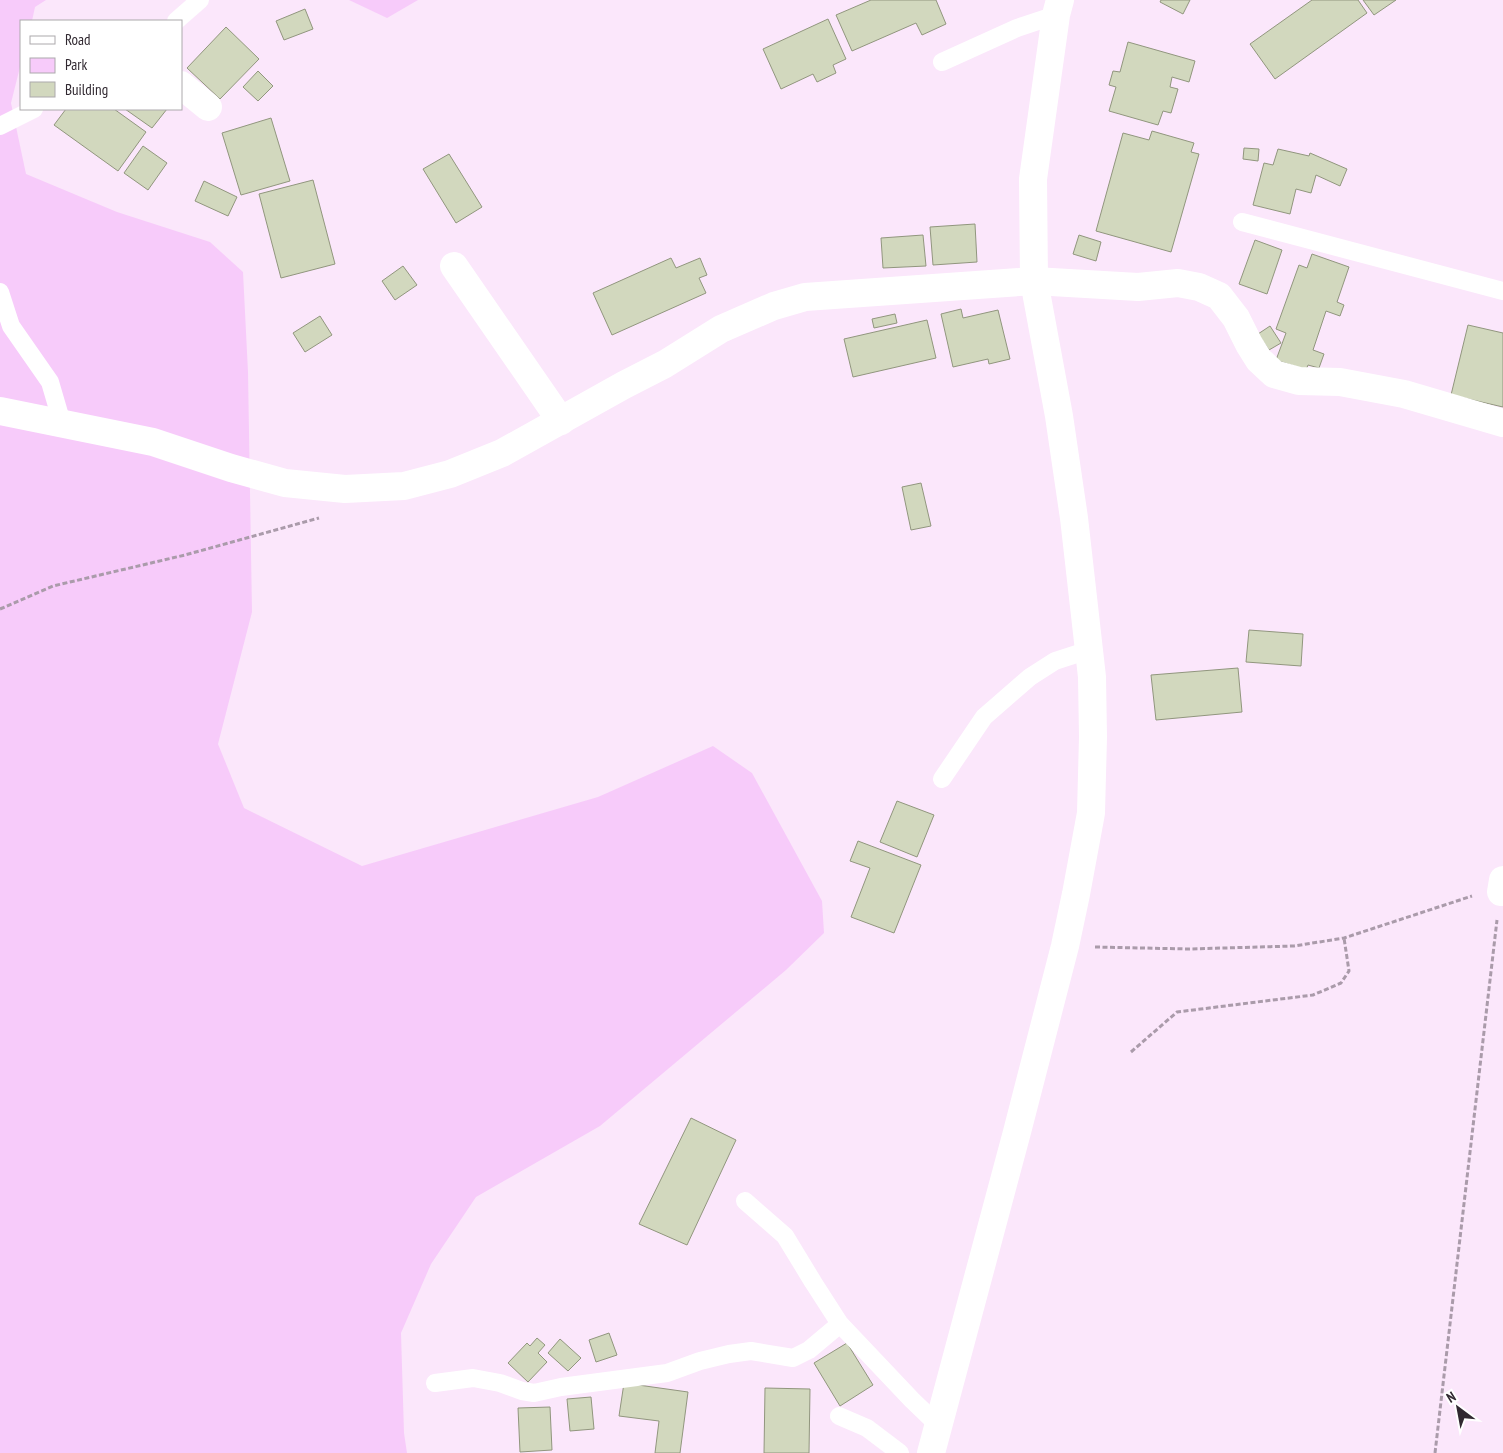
<svg xmlns="http://www.w3.org/2000/svg" width="1503" height="1453" font-family="'PT Sans Narrow',sans-serif">
<style>
.green{fill:#f7cbfa}
.building{fill:#d2d8be;stroke:#91967e}
.lines{fill:none;stroke-linecap:round;stroke-linejoin:round}
.path{stroke:#aa9baa;stroke-width:3;stroke-dasharray:5 2.5;stroke-linecap:butt}
.service{stroke:#fff;stroke-width:18}
.minor{stroke:#fff;stroke-width:28}
.tertiary{stroke:#fff;stroke-width:28}
</style>
<rect width="100%" height="100%" fill="#fbe7fb"/>
<g class="green">
<path d="M0,0h46l-11,7 -3,14h-11v42l-10,40 15,71 91,38 93,30 33,30 5,100 4,240 -34,132 26,64 118,58 236,-69 115,-51 39,27 70,128 2,32 -38,37 -186,156 -124,71 -45,67 -30,69 3,100 3,20h-407z"/>
<path d="M349,0h69l-31,18z"/>
</g>
<g class="building">
<path d="M871,0h65l10,24 -24,11 -6,-12 -64,28 -16,-36z"/>
<path d="M1161,0h29l-7,14 -23,-12z"/>
<path d="M1312,0h46l9,13 -92,66 -25,-35z"/>
<path d="M1363,0h33l-22,15z"/>
<path d="M305,9l8,20 -29,11 -8,-19z"/>
<path d="M828,19l18,40 -13,6 3,8 -19,9 -4,-8 -32,15 -18,-40z"/>
<path d="M226,27l33,32 -39,40 -33,-31z"/>
<path d="M1128,42l67,19 -6,21 -17,-5 -2,10 8,2 -7,24 -8,-2 -5,14 -49,-14 7,-24 -7,-2 4,-14 7,1z"/>
<path d="M258,71l15,15 -15,15 -15,-14z"/>
<path d="M66,109h48l32,23 -28,39 -64,-46z"/>
<path d="M125,109h42l-15,19z"/>
<path d="M271,118l19,63 -49,14 -19,-62z"/>
<path d="M1152,131l42,12 -3,9 8,2 -28,98 -75,-21 27,-98 26,7z"/>
<path d="M143,146l24,17 -19,27 -24,-17z"/>
<path d="M1244,148l15,1 -1,12 -15,-2z"/>
<path d="M1278,149l31,7 1,-3 37,16 -7,17 -24,-11 -5,18 -15,-4 -6,25 -37,-9 11,-42 9,2z"/>
<path d="M449,154l33,53 -26,16 -33,-54z"/>
<path d="M313,180l22,84 -54,14 -22,-84z"/>
<path d="M204,181l33,16 -9,19 -33,-15z"/>
<path d="M975,224l2,38 -44,3 -3,-38z"/>
<path d="M923,235l3,31 -43,2 -2,-30z"/>
<path d="M1079,235l22,7 -5,19 -23,-7z"/>
<path d="M1255,240l27,10 -15,44 -28,-10z"/>
<path d="M1312,254l37,13 -12,35 7,3 -4,11 -14,-5 -13,39 11,4 -5,14 -11,-3 -2,5 -30,-10 10,-27 -10,-4 23,-64 8,3z"/>
<path d="M671,258l5,10 24,-10 7,17 -8,3 7,15 -94,42 -19,-42z"/>
<path d="M403,266l14,19 -22,15 -13,-19z"/>
<path d="M961,309l2,9 35,-8 12,49 -21,5 -1,-5 -35,8 -12,-53z"/>
<path d="M895,314l2,9 -23,5 -2,-9z"/>
<path d="M320,316l12,19 -27,17 -12,-19z"/>
<path d="M927,320l9,38 -83,19 -9,-38z"/>
<path d="M1468,325l35,8v74l-52,-12z"/>
<path d="M1270,326l11,17 -12,7 -11,-16z"/>
<path d="M921,483l10,43 -20,4 -9,-43z"/>
<path d="M1249,630l54,4 -2,32 -55,-4z"/>
<path d="M1238,668l4,44 -86,8 -5,-45z"/>
<path d="M897,801l37,14 -17,42 -37,-15z"/>
<path d="M858,841l63,24 -27,68 -43,-16 19,-49 -20,-7z"/>
<path d="M691,1118l45,22 -49,105 -48,-21z"/>
<path d="M609,1333l8,22 -21,7 -7,-22z"/>
<path d="M537,1338l8,7 -7,8 9,9 -19,20 -20,-19 19,-20 3,3z"/>
<path d="M560,1339l21,19 -13,13 -20,-18z"/>
<path d="M847,1343l26,42 -33,21 -26,-43z"/>
<path d="M624,1383l64,9 -8,61h-25l4,-32 -40,-5z"/>
<path d="M765,1388l45,1 -1,64h-45z"/>
<path d="M591,1397l3,32 -24,2 -3,-32z"/>
<path d="M550,1407l2,43 -32,2 -2,-44z"/>
</g>
<g class="lines">
<g class="path">
<path d="M0,609l53,-23 132,-31 134,-37"/>
<path d="M1095,947l94,2 105,-3 50,-8 128,-42"/>
<path d="M1131,1052l46,-40 136,-17 28,-12 8,-12 -5,-33"/>
<path d="M1435,1453l62,-533"/>
</g>
<g class="service">
<path d="M176,21l24,-21"/>
<path d="M942,62l75,-34 39,-13"/>
<path d="M0,126l34,-17"/>
<path d="M1242,222l261,69"/>
<path d="M0,292l11,34 39,56 12,41"/>
<path d="M942,779l42,-62 46,-40 25,-16 34,-11"/>
<path d="M745,1201l40,35 28,46 27,42 72,76 26,25"/>
<path d="M435,1383l38,-5 27,5 22,8 12,2 27,-6 106,-14 33,-12 29,-7 22,-3 42,7 16,-8 31,-26"/>
<path d="M839,1416l28,12 33,25"/>
</g>
<g class="minor">
<path d="M181,85l27,22"/>
<path d="M454,266l107,155"/>
<path d="M0,411l153,31 78,26 54,15 60,6 59,-3 46,-12 52,-21 122,-68 41,-21 56,-35 53,-23 31,-9 229,-16 104,6 40,-4 21,4 20,9 17,22 13,26 10,16 15,14 25,7 41,1 64,12 99,29"/>
<path d="M1501,892l2,-12"/>
</g>
<path class="tertiary" d="M931,1453l86,-321 48,-186 11,-52 15,-81 2,-76 -1,-60 -18,-159 -15,-102 -25,-135 -1,-102 23,-164 4,-15"/>
</g>
<rect x="20" y="20" width="162" height="90" fill="#ffffff" stroke="#aca9ac"/>
<rect x="30" y="36" width="25" height="8" fill="#ffffff" stroke="#aca9ac"/>
<text x="65" y="45" font-size="15" fill="#302830">Road</text>
<rect x="30" y="58" width="25" height="15" fill="#f7cbfa" stroke="#aca9ac"/>
<text x="65" y="70" font-size="15" fill="#302830">Park</text>
<rect x="30" y="82" width="25" height="15" fill="#d2d8be" stroke="#aca9ac"/>
<text x="65" y="95" font-size="15" fill="#302830">Building</text>
<g transform="translate(1458 1408) rotate(328)" stroke="#ffffff" stroke-width="4" paint-order="stroke">
<path d="M0-4L9 19L0 12L-9 19Z" fill="#302830"/>
<text y="-8" font-size="14" font-weight="bold" text-anchor="middle" fill="#302830">N</text>
</g>
</svg>
